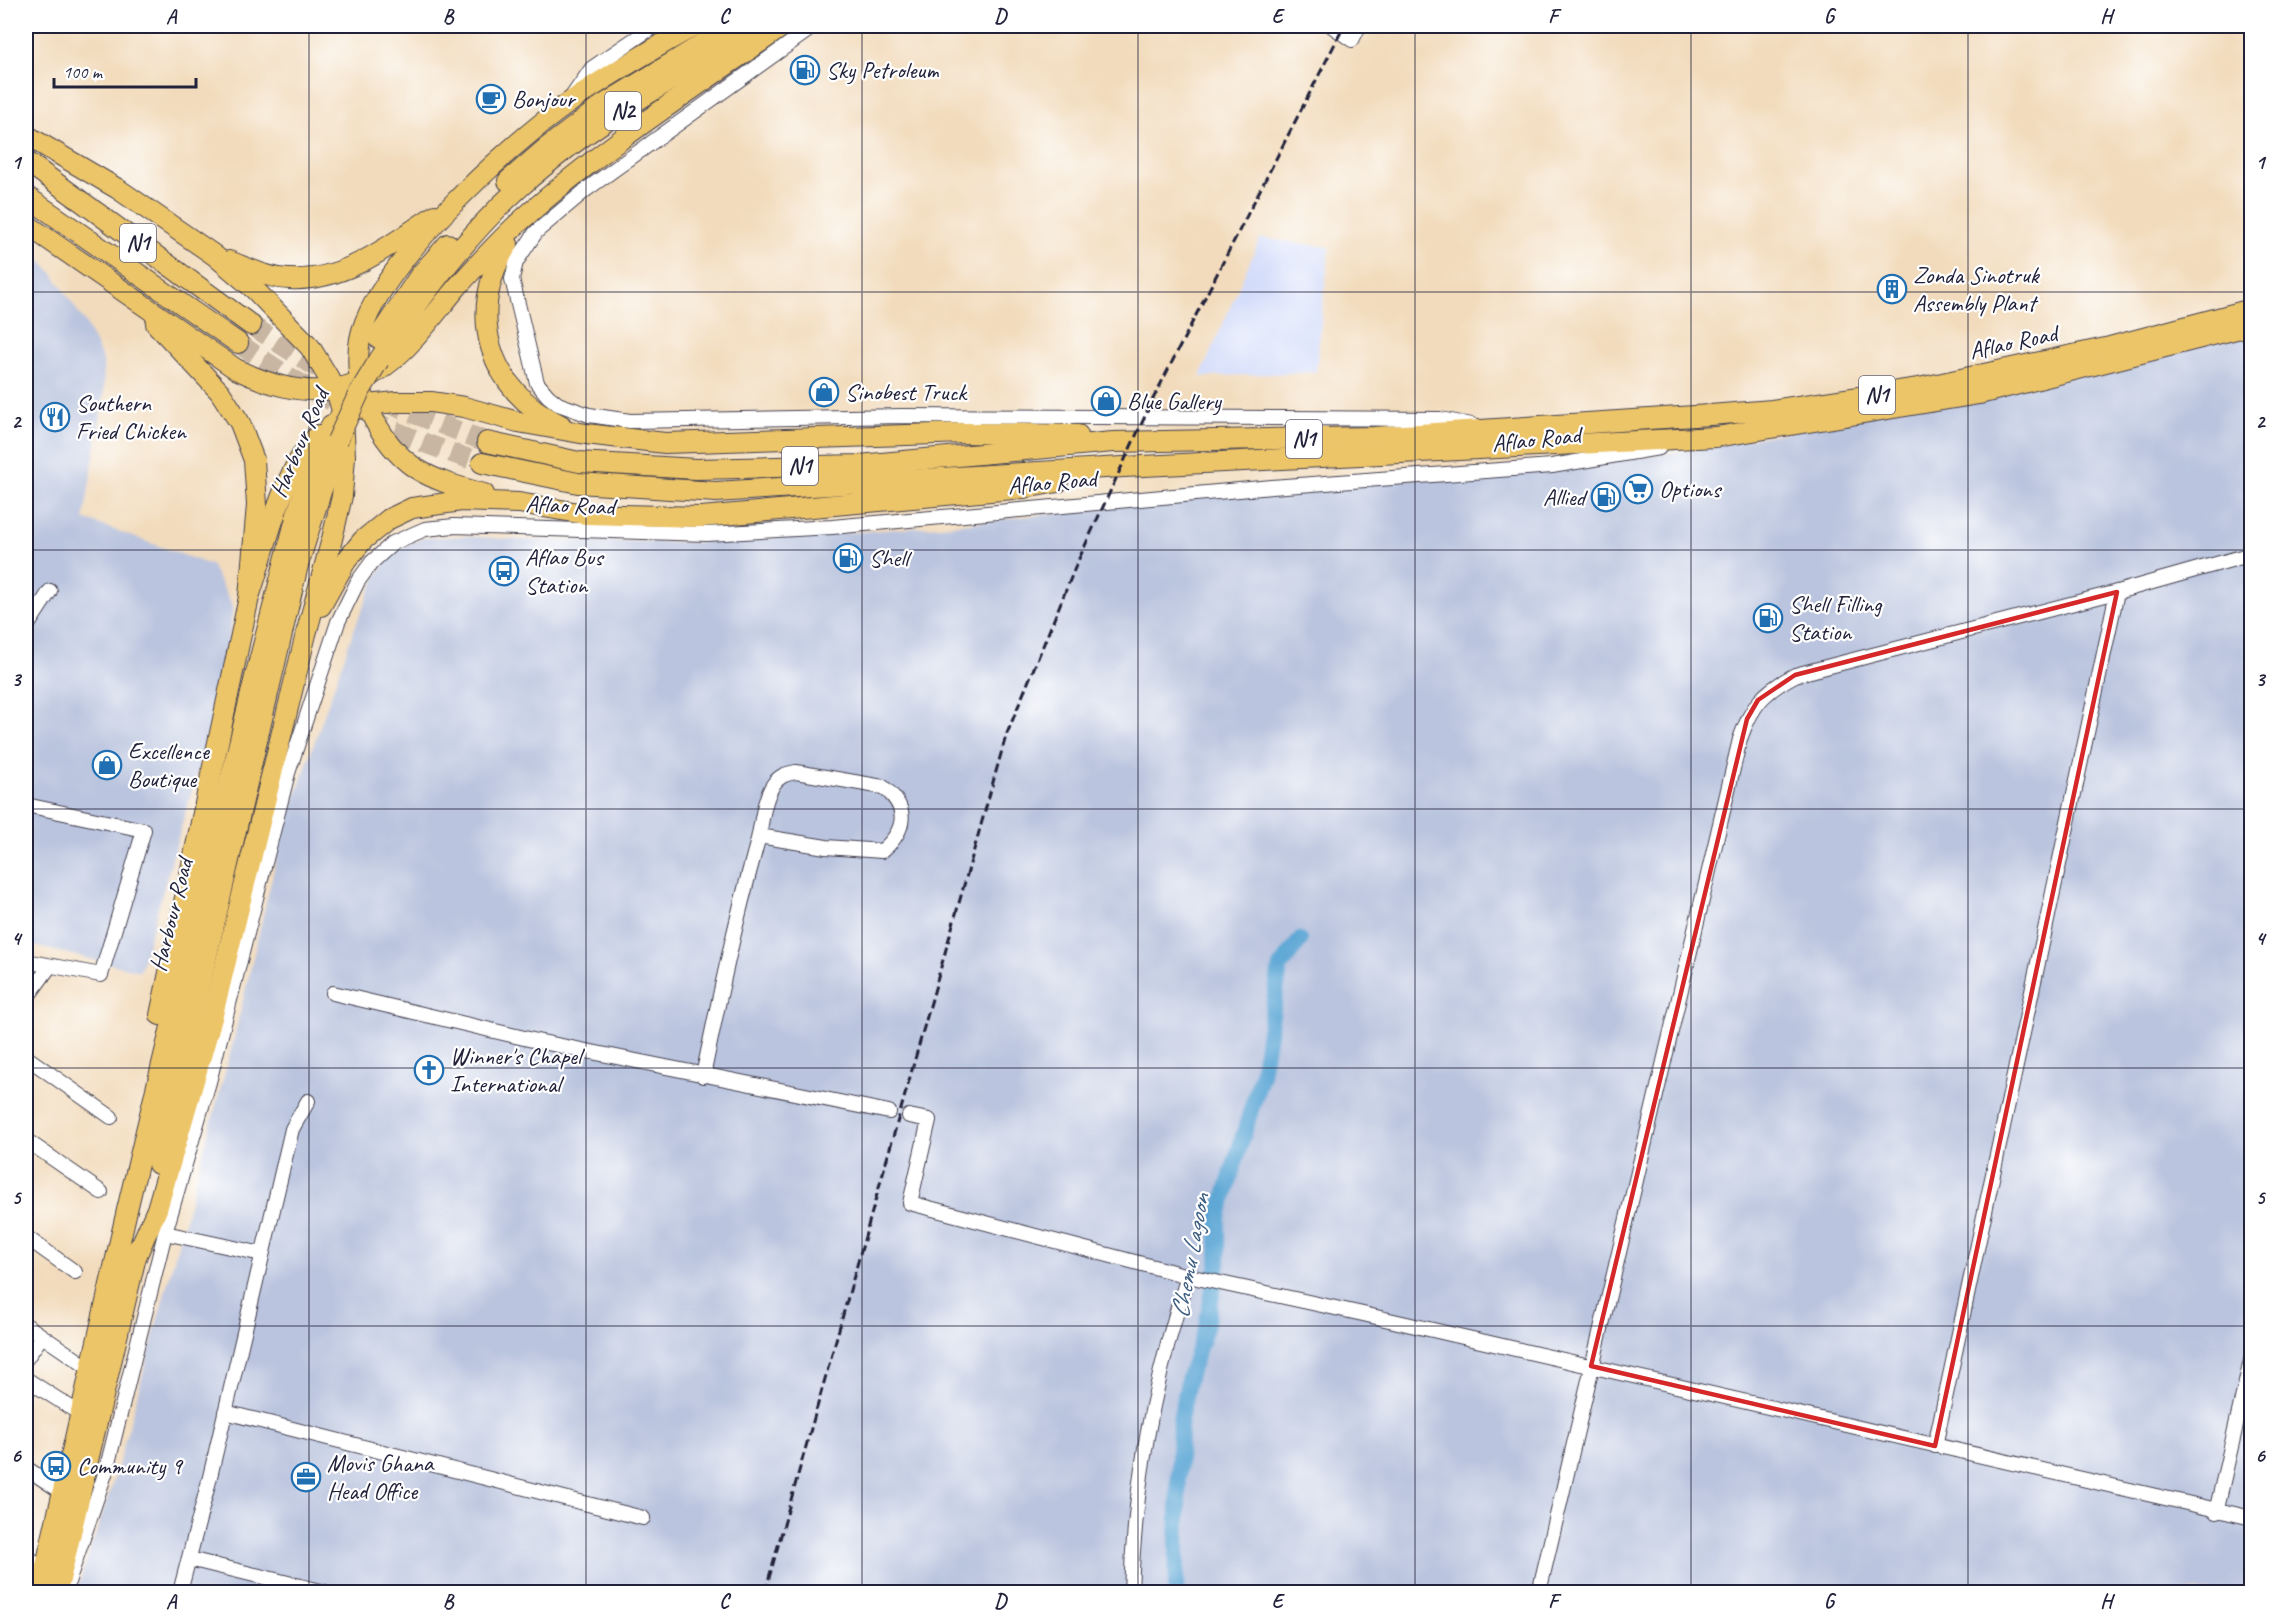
<svg xmlns="http://www.w3.org/2000/svg" width="2277" height="1618" font-family="Caveat,sans-serif">
<style>
.built{fill:#d0daf9}
.industrial{fill:#bac4de}
.lines{fill:none;stroke-linecap:round;stroke-linejoin:round}
.river{stroke:#5ea8d6;stroke-width:16}
.highway-tunnel{stroke:#c8b6a2;stroke-width:20;stroke-dasharray:20 10;stroke-linecap:butt}
.minor-casing{stroke:#413e4e;stroke-width:16}
.highway-casing{stroke:#413e4e;stroke-width:22}
.minor{stroke:#fff;stroke-width:14}
.highway{stroke:#edc569;stroke-width:20}
.rail{stroke:#22223b;stroke-width:3;stroke-dasharray:9 4.5;stroke-linecap:butt}
.highway-bridge-casing{stroke:#413e4e;stroke-width:22;stroke-linecap:butt}
.highway-bridge{stroke:#edc569;stroke-width:20}
.marked{fill:none;stroke:#d62828;stroke-width:4.5;stroke-linejoin:round}
.grid{fill:none;stroke:#22223b;stroke-width:1.5;stroke-opacity:0.55}
.labels{text-anchor:middle;dominant-baseline:central;stroke-width:4.5;stroke-linejoin:round;paint-order:stroke}
.shield{fill:#fff;stroke:#646476;stroke-width:1.5}
.shield-label{font-size:22px;font-weight:bold;fill:#22223b}
.poi-label{font-size:24px;fill:#22223b;stroke:#fff;text-anchor:start}
.street-label{font-size:24px;fill:#22223b;stroke:#fff}
.water-label{font-size:26px;font-style:italic;fill:#3d5e81;stroke:#fff}
.neatline{fill:none;stroke:#22223b;stroke-width:2}
.grid-label{font-size:20px;text-anchor:middle;font-weight:bold;fill:#22223b}
</style>
<rect width="100%" height="100%" fill="#fff"/>
<filter id="ink" filterUnits="userSpaceOnUse"><feTurbulence type="fractalNoise" baseFrequency=".0167" numOctaves="2"/><feDisplacementMap in="SourceGraphic" scale="12" xChannelSelector="R" yChannelSelector="G"/><feConvolveMatrix kernelMatrix="1 2 1 2 8 2 1 2 1" color-interpolation-filters="sRGB"/></filter>
<filter id="wash" filterUnits="userSpaceOnUse"><feTurbulence type="fractalNoise" baseFrequency=".008" numOctaves="4" result="noise"/><feDisplacementMap in="SourceGraphic" scale="24" xChannelSelector="R" yChannelSelector="G"/><feGaussianBlur stdDeviation="1.35" result="paint"/><feColorMatrix in="noise" values="0 0 0 0 0 0 0 0 0 0 0 0 0 0 0 0 0 1.4 0 .05"/><feComposite in="paint" operator="in"/></filter>
<g filter="url(#wash)">
<rect width="100%" height="100%" fill="#f2dbbc"/>
<path class="built" d="M1260,238l69,9 -13,125 -116,5z"/>
<g class="industrial">
<path d="M26,247l25,24 35,53 17,36 1,34 -20,125 127,46 22,41 -8,69 -85,296 -114,-27z"/>
<path d="M2251,333v1259h-2175l40,-119 117,-431 49,-207 71,-203 21,-51 13,-23 14,-11 22,-9 42,-2 53,4 177,2 77,-4 179,-13 200,-23 487,-44 141,-24z"/>
</g>
<g class="lines">
<path class="river" d="M1176,1592l4,-172 9,-43 17,-50 8,-43 4,-20v-46l44,-144 18,-107 20,-27"/>
</g>
</g>
<g filter="url(#ink)">
<g class="lines">
<g class="highway-tunnel">
<path d="M251,325l79,51"/>
<path d="M238,343c76,54 155,92 244,120"/>
<path d="M384,402l103,40"/>
</g>
<g class="minor-casing">
<g id="minor">
<path d="M814,26l-227,163 -51,43 -20,30 -4,17 25,104 11,13 10,8 31,11 41,6 272,-5 382,2 156,1 32,6"/>
<path d="M1332,26l20,14 7,-14"/>
<path d="M573,95l19,-27 62,-42"/>
<path d="M26,628l24,-37"/>
<path d="M26,805l118,25 -43,145 -75,-14"/>
<path d="M333,993l204,48 352,71"/>
<path d="M26,999l24,-33"/>
<path d="M26,1057l85,60"/>
<path d="M703,1076c16,-77 32,-153 53,-229 6,-20 6,-44 17,-62 6,-9 12,-11 23,-13l87,15c27,21 23,43 -1,64l-56,-4 -67,-11"/>
<path d="M909,1116l20,4 -19,83 278,73 175,38 889,204"/>
<path d="M26,1140l75,52"/>
<path d="M165,1233l97,21"/>
<path d="M26,1237l49,35"/>
<path d="M26,1325l63,43"/>
<path d="M26,1359l16,-23"/>
<path d="M26,1379l53,34"/>
<path d="M225,1412l418,106"/>
<path d="M1935,1446l182,-854"/>
<path d="M26,1468l36,24"/>
<path d="M2216,1512l36,-156"/>
<path d="M26,1556l19,13"/>
<path d="M189,1559l136,33"/>
<path d="M68,1582l38,-111 59,-238 44,-151 79,-309 50,-151 20,-41 14,-19 21,-19 32,-14 29,-3 253,8 125,-7 440,-40 280,-21 107,-18"/>
<path d="M180,1592l29,-111 83,-352 16,-28"/>
<path d="M1131,1592c3,-108 23,-213 57,-316"/>
<path d="M1539,1592l201,-853c12,-34 23,-47 55,-64l322,-83 135,-38"/>
</g>
</g>
<g class="highway-casing">
<g id="highway">
<path d="M26,135l92,54 96,66 41,35 55,57 26,43 7,24 2,42 -3,40 -10,43 -26,95 -94,384 -55,191 -22,50"/>
<path d="M26,161l225,164"/>
<path d="M508,181l37,-32 58,-44 129,-79"/>
<path d="M26,196l212,147"/>
<path d="M26,224l210,145c37,18 82,30 122,13 43,-18 71,-62 100,-96 21,-23 43,-48 67,-69 79,-71 171,-130 258,-191"/>
<path d="M508,244c-43,68 -20,147 53,181"/>
<path d="M229,261c19,7 41,18 61,18 55,3 102,-35 145,-64"/>
<path d="M156,324l64,68 20,31 14,37 3,45 -8,92 -89,418"/>
<path d="M378,338l42,-63 28,-31"/>
<path d="M379,360c41,-63 86,-123 141,-173 72,-65 160,-113 244,-161"/>
<path d="M340,416l27,-11 29,-3h35l33,5 54,15 68,12 79,9 302,-10 111,2"/>
<path d="M487,442l92,20 117,7 163,-4 254,-23 261,-5 336,-22 62,-5 147,-22 191,-41 142,-38"/>
<path d="M482,463l96,20 138,9 388,-24 612,-31 263,-43 273,-69"/>
<path d="M484,494c-59,-16 -87,-26 -115,-84 -10,-21 -13,-48 -9,-71 13,-70 148,-193 207,-235 41,-29 84,-54 127,-78"/>
<path d="M249,597c17,-49 32,-125 69,-162"/>
<path d="M321,606l25,-45 17,-21 26,-21 23,-11 49,-7 58,2 66,11 116,3 323,-29 34,-6"/>
<path d="M158,1164l140,-599 39,-124"/>
<path d="M40,1592l87,-382 128,-533 42,-163 15,-45 19,-44"/>
<path d="M57,1592l81,-344"/>
</g>
</g>
<use href="#minor" class="minor"/>
<use href="#highway" class="highway"/>
<path class="rail" d="M765,1592l241,-856 71,-173 76,-164 191,-373"/>
<g class="highway-bridge-casing">
<path id="highway-bridge" d="M337,441l22,-48 20,-33"/>
</g>
<use href="#highway-bridge" class="highway-bridge"/>
</g>
</g>
<path class="marked" d="M2117,592l-182,854 -344,-80 156,-647 11,-19 37,-25z"/>
<path class="grid" d="M309,26v1566M586,26v1566M862,26v1566M1138,26v1566M1415,26v1566M1691,26v1566M1968,26v1566M26,292h2226M26,550h2226M26,809h2226M26,1068h2226M26,1326h2226"/>
<defs>
<g id="fuel-ring" transform="scale(1.5)"><circle r="9.5" fill="#fff" stroke="#1f6fb2" stroke-width="1.5"/><path d="M-5.5-6h7V0h2V4h1.3V-2.5L3-4.5l.8-.8L6-3V5H2.5V1h-1V6h-7ZM-4.2-4.7v3.2H.2V-4.7Z" fill="#1f6fb2"/></g>
<g id="cafe-ring" transform="scale(1.5)"><circle r="9.5" fill="#fff" stroke="#1f6fb2" stroke-width="1.5"/><path d="M-5.5-4.5H6V0H3Q3 3.5 0 3.5H-2.5Q-5.5 3.5-5.5 0ZM3-3.2v2h1.7v-2ZM-6 4.5H4V6H-6Z" fill="#1f6fb2"/></g>
<g id="building-ring" transform="scale(1.5)"><circle r="9.5" fill="#fff" stroke="#1f6fb2" stroke-width="1.5"/><path d="M-4-6H4V6H1V3H-1V6H-4ZM-2.5-4.3h1.7v1.8h-1.7ZM.8-4.3h1.7v1.8H.8ZM-2.5-1h1.7V.8h-1.7ZM.8-1h1.7V.8H.8Z" fill="#1f6fb2"/></g>
<g id="shop-ring" transform="scale(1.5)"><circle r="9.5" fill="#fff" stroke="#1f6fb2" stroke-width="1.5"/><path d="M-5-2.5h2.3a2.7 3.5 0 0 1 5.4 0H5L5.5 6h-11ZM-1.5-2.5h3a1.5 2.3 0 0 0-3 0Z" fill="#1f6fb2"/></g>
<g id="restaurant-ring" transform="scale(1.5)"><circle r="9.5" fill="#fff" stroke="#1f6fb2" stroke-width="1.5"/><path d="M-5-6h1v4h1v-4h1v4h1v-4h1v5L-1.5 .5V6h-2V.5L-5-1ZM5-6V6H3V1.5H1.5Q1.5-4 5-6Z" fill="#1f6fb2"/></g>
<g id="supermarket-ring" transform="scale(1.5)"><circle r="9.5" fill="#fff" stroke="#1f6fb2" stroke-width="1.5"/><path d="M-6-5.5h2.5l.6 2H6L4.5 2H-2.5L-4.4-4H-6ZM-1.5 3.2a1.3 1.3 0 1 0 .1 0ZM3 3.2a1.3 1.3 0 1 0 .1 0Z" fill="#1f6fb2"/></g>
<g id="bus-ring" transform="scale(1.5)"><circle r="9.5" fill="#fff" stroke="#1f6fb2" stroke-width="1.5"/><path d="M-5-6H5V4H4V6H2V4H-2V6H-4V4H-5ZM-3.5-4V0h7V-4ZM-3.5 1.2v1.5H-2V1.2ZM2 1.2v1.5H3.5V1.2Z" fill="#1f6fb2"/></g>
<g id="church-ring" transform="scale(1.5)"><circle r="9.5" fill="#fff" stroke="#1f6fb2" stroke-width="1.5"/><path d="M-1.2-6h2.4v3.5h3.3v2.4h-3.3V6h-2.4V-.1h-3.3v-2.4h3.3Z" fill="#1f6fb2"/></g>
<g id="office-ring" transform="scale(1.5)"><circle r="9.5" fill="#fff" stroke="#1f6fb2" stroke-width="1.5"/><path d="M-6-3h4V-5.5h4V-3h4V5H-6ZM-1-4.5V-3h2v-1.5ZM-6 0V1H6V0Z" fill="#1f6fb2"/></g>
</defs>
<g fill-rule="evenodd">
<use href="#fuel-ring" x="805" y="70"/>
<use href="#cafe-ring" x="491" y="99"/>
<use href="#building-ring" x="1892" y="289"/>
<use href="#shop-ring" x="824" y="392"/>
<use href="#shop-ring" x="1106" y="401"/>
<use href="#restaurant-ring" x="55" y="417"/>
<use href="#supermarket-ring" x="1638" y="489"/>
<use href="#fuel-ring" x="1606" y="497"/>
<use href="#fuel-ring" x="848" y="558"/>
<use href="#bus-ring" x="504" y="571"/>
<use href="#fuel-ring" x="1768" y="618"/>
<use href="#shop-ring" x="107" y="765"/>
<use href="#church-ring" x="429" y="1070"/>
<use href="#bus-ring" x="56" y="1466"/>
<use href="#office-ring" x="306" y="1477"/>
</g>
<g class="labels">
<g class="shield">
<rect x="605" y="92" width="36" height="38" rx="4.5"/>
<rect x="120" y="224" width="36" height="38" rx="4.5"/>
<rect x="1859" y="376" width="36" height="38" rx="4.5"/>
<rect x="1286" y="420" width="36" height="38" rx="4.5"/>
<rect x="782" y="447" width="36" height="38" rx="4.5"/>
</g>
<g class="shield-label">
<text x="623" y="111">N2</text>
<text x="138" y="243">N1</text>
<text x="1877" y="395">N1</text>
<text x="1304" y="439">N1</text>
<text x="800" y="466">N1</text>
</g>
<g class="poi-label">
<text x="826" y="70">Sky Petroleum</text>
<text x="512" y="99">Bonjour</text>
<text x="1913" y="275">Zonda Sinotruk<tspan x="1913" dy="28">Assembly Plant</tspan></text>
<text x="845" y="392">Sinobest Truck</text>
<text x="1127" y="401">Blue Gallery</text>
<text x="76" y="403">Southern<tspan x="76" dy="28">Fried Chicken</tspan></text>
<text x="1659" y="489">Options</text>
<text x="1585" y="497" text-anchor="end">Allied</text>
<text x="525" y="557">Aflao Bus<tspan x="525" dy="28">Station</tspan></text>
<text x="869" y="558">Shell</text>
<text x="1789" y="604">Shell Filling<tspan x="1789" dy="28">Station</tspan></text>
<text x="128" y="751">Excellence<tspan x="128" dy="28">Boutique</tspan></text>
<text x="450" y="1056">Winner's Chapel<tspan x="450" dy="28">International</tspan></text>
<text x="327" y="1463">Movis Ghana<tspan x="327" dy="28">Head Office</tspan></text>
<text x="77" y="1466">Community 9</text>
</g>
<g class="street-label">
<text transform="translate(2013 342) rotate(-12)">Aflao Road</text>
<text transform="translate(1536 439) rotate(-6)">Aflao Road</text>
<text transform="translate(299 443) rotate(-67)">Harbour Road</text>
<text transform="translate(1052 482) rotate(-5)">Aflao Road</text>
<text transform="translate(570 505) rotate(2)">Aflao Road</text>
<text transform="translate(171 915) rotate(-76)">Harbour Road</text>
</g>
<g class="water-label">
<text transform="translate(1190 1256) rotate(-80)">Chemu Lagoon</text>
</g>
</g>
<rect width="2277" height="1618" fill="none" stroke="#fff" stroke-width="66"/>
<path d="M54 78v9h142v-9" fill="none" stroke="#22223b" stroke-width="3"/>
<text x="63" y="78" font-size="18" fill="#22223b" stroke="#ffffff" stroke-width="4.5" paint-order="stroke">100 m</text>
<rect x="33" y="33" width="2211" height="1552" class="neatline"/>
<g class="grid-label">
<text x="171" y="23">A</text>
<text x="448" y="23">B</text>
<text x="724" y="23">C</text>
<text x="1000" y="23">D</text>
<text x="1277" y="23">E</text>
<text x="1553" y="23">F</text>
<text x="1829" y="23">G</text>
<text x="2106" y="23">H</text>
<text x="16" y="169">1</text>
<text x="2260" y="169">1</text>
<text x="16" y="428">2</text>
<text x="2260" y="428">2</text>
<text x="16" y="686">3</text>
<text x="2260" y="686">3</text>
<text x="16" y="945">4</text>
<text x="2260" y="945">4</text>
<text x="16" y="1204">5</text>
<text x="2260" y="1204">5</text>
<text x="16" y="1462">6</text>
<text x="2260" y="1462">6</text>
<text x="171" y="1608">A</text>
<text x="448" y="1608">B</text>
<text x="724" y="1608">C</text>
<text x="1000" y="1608">D</text>
<text x="1277" y="1608">E</text>
<text x="1553" y="1608">F</text>
<text x="1829" y="1608">G</text>
<text x="2106" y="1608">H</text>
</g>
</svg>
